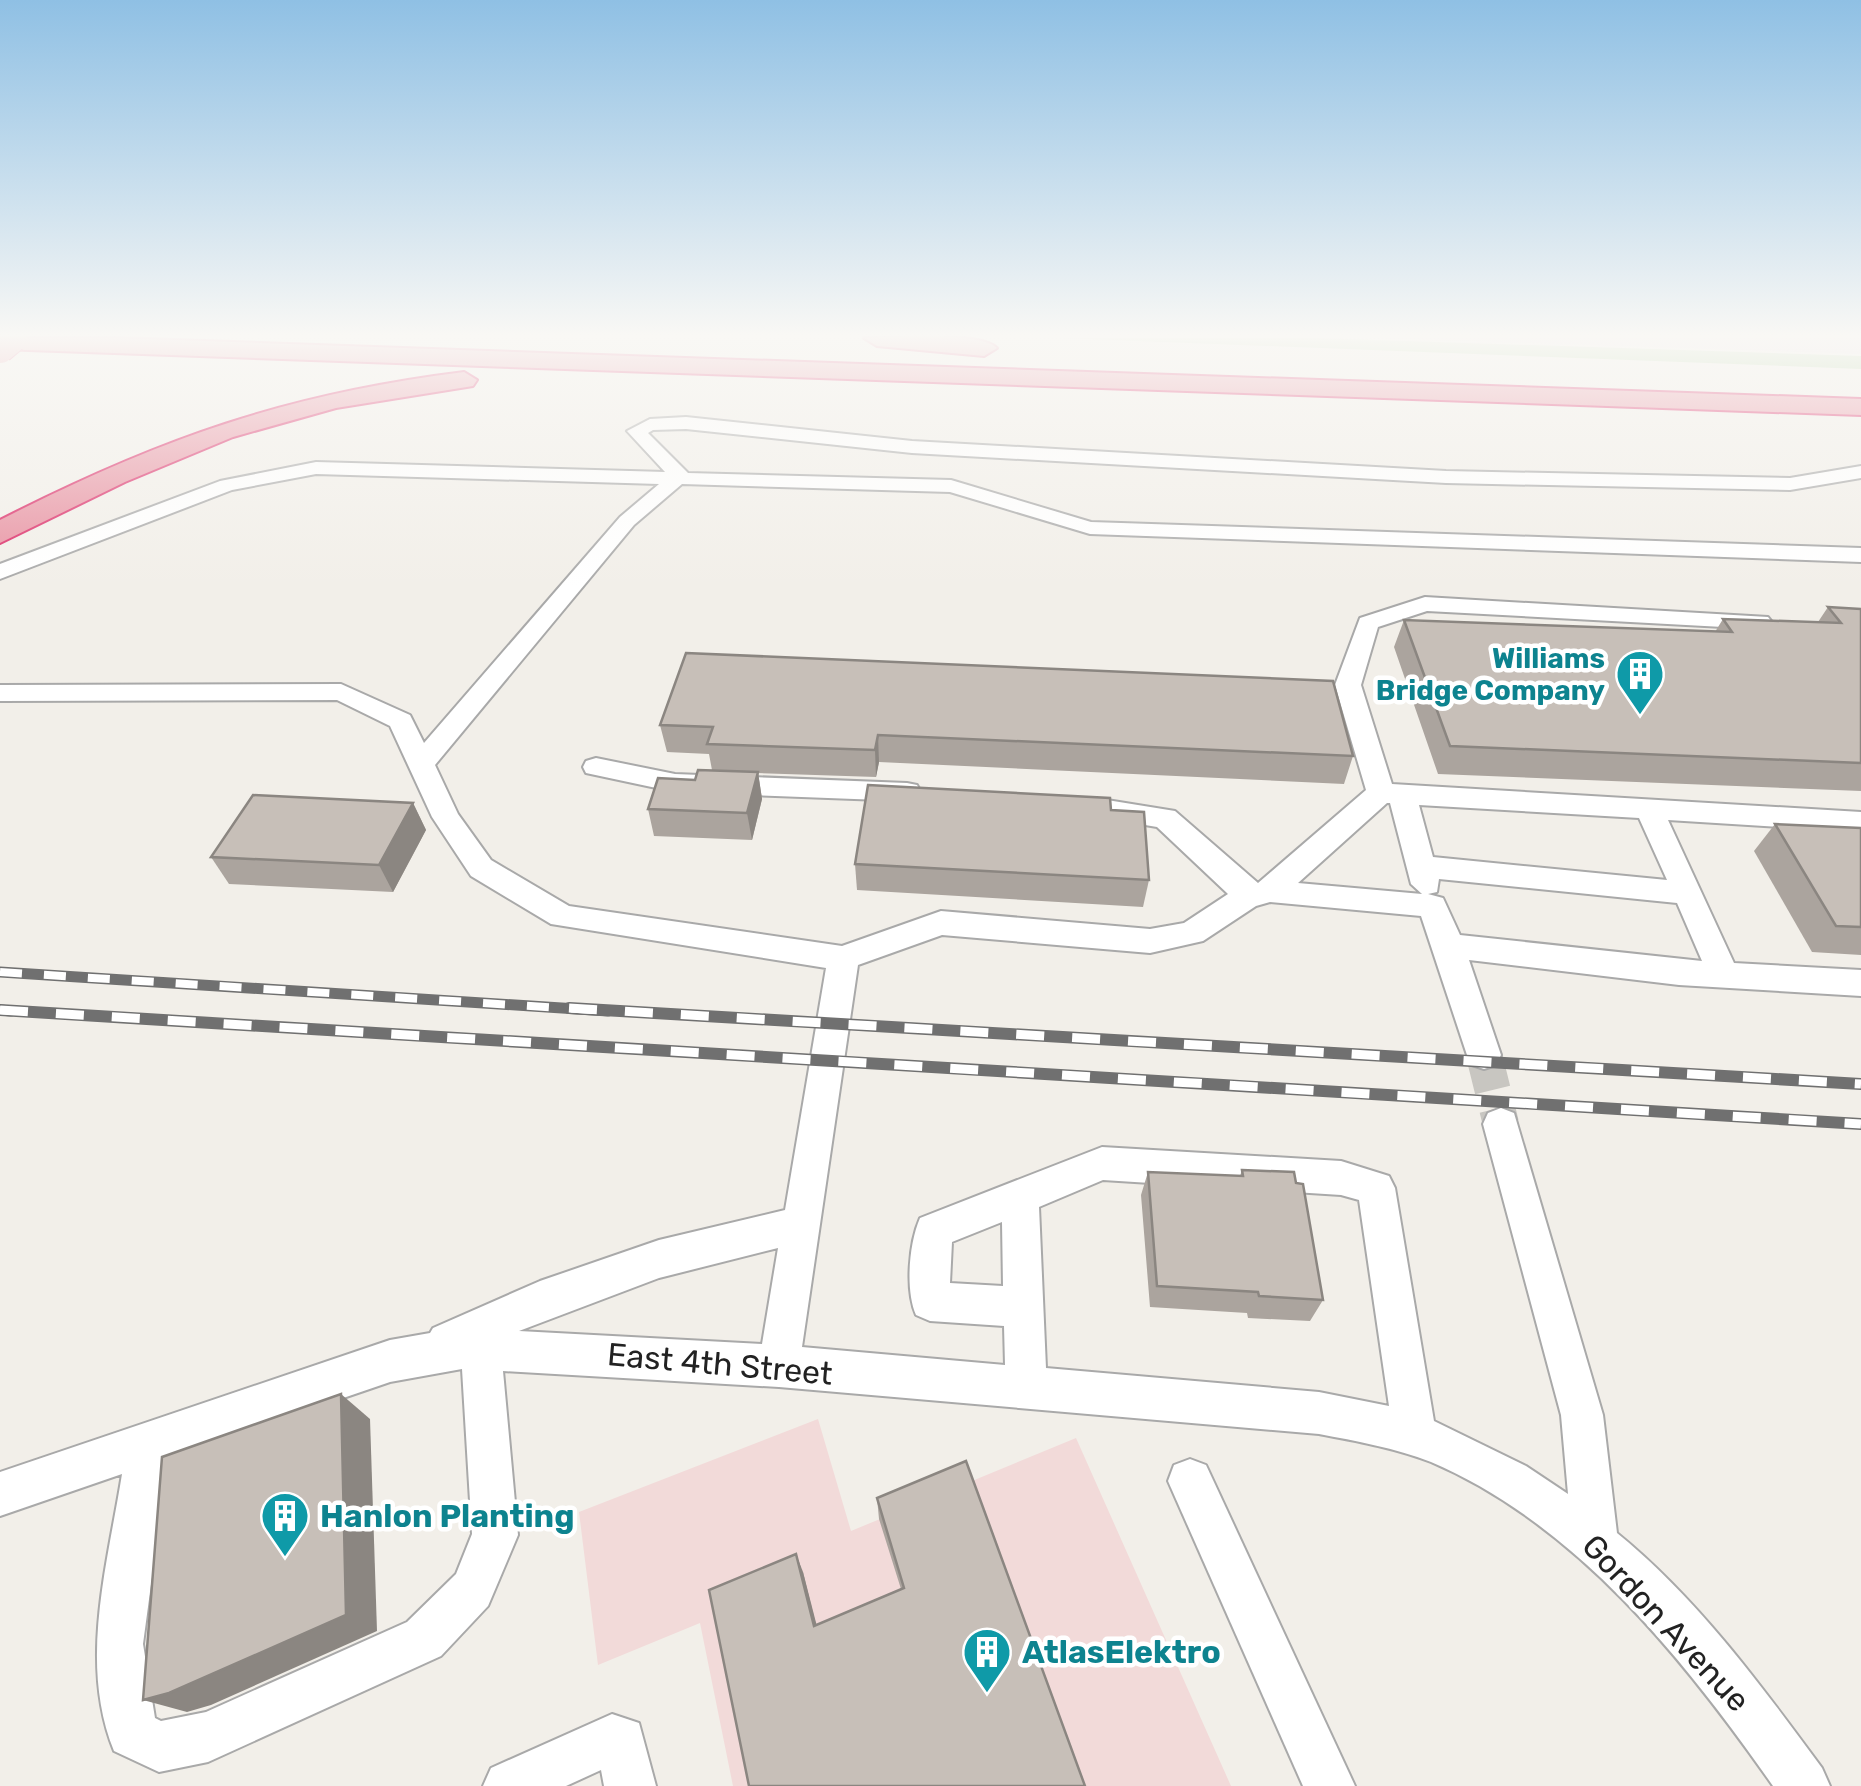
<svg xmlns="http://www.w3.org/2000/svg" width="1861" height="1786" font-family="Rubik,sans-serif">
<style>
.commercial{fill:#f2dad9}
.industrial{fill:#ebdbe8}
.forest{fill:#add19e}
.lines{fill:none;stroke-linecap:round;stroke-linejoin:round}
.minor-tunnel{stroke:#c8c6c1;stroke-width:36;stroke-dasharray:36 19;stroke-linecap:butt}
.minor-casing{stroke:#a9a9a9;stroke-width:4}
.highway-casing{stroke:#dc2a67;stroke-width:4}
.minor{fill:#fff;fill-rule:evenodd}
.highway{fill:#e892a2;fill-rule:evenodd}
.rail-far1-casing{stroke:#707070;stroke-width:11}
.rail-casing{stroke:#707070;stroke-width:12}
.rail-far1{stroke:#fff;stroke-width:8;stroke-dasharray:22;stroke-linecap:butt}
.rail{stroke:#fff;stroke-width:9;stroke-dasharray:28;stroke-linecap:butt}
.highway-bridge-casing{stroke:#dc2a67;stroke-width:30;stroke-linecap:butt}
.highway-bridge{stroke:#e892a2;stroke-width:28}
.wall{fill:#aba49e}
.shaded-wall{fill:#8b8681}
.building{fill:#c7bfb8;stroke:#8b8681;stroke-width:2.5}
.labels{text-anchor:middle;dominant-baseline:central;stroke-width:9;stroke-linejoin:round;paint-order:stroke}
.culture-label{font-size:28px;font-weight:bold;fill:#0d838f;stroke:#fff;text-anchor:end}
.near-street-label{font-size:32px;fill:#222;stroke:#fff}
.near-culture-label{font-size:32px;font-weight:bold;fill:#0d838f;stroke:#fff;text-anchor:start}
</style>
<rect width="100%" height="100%" fill="#f2efe9"/>
<path class="commercial" d="M818,1419l33,112 225,-93 155,348h-498l-33,-163 -102,42 -19,-153z"/>
<path class="industrial" d="M1378,338h483v16z"/>
<path class="forest" d="M1062,338h255l544,18v13z"/>
<g class="lines">
<path class="minor-tunnel" d="M1484,1055l17,69"/>
<g class="minor-casing">
<g id="minor">
<path d="M686,417l226,24 534,30 344,7 71,-12v12l-71,12 -344,-7 -534,-30 -226,-24 -33,1 -5,3 40,40 263,7 140,42 770,26v14l-771,-28 -140,-42 -268,-8 -48,41 -199,240 23,49 33,46 78,46 273,40 99,-35 209,18 34,-6 44,-29 -71,-67 -60,-10 -4,-7 4,-7 10,-3 68,11 83,72 108,-93 -31,-105 25,-67 65,-21 343,20 4,5 -12,7 -333,-18 -49,16 -17,58 31,99 469,28v20l-193,-12 66,143 127,7v26l-182,-11 -210,-25 32,95 -5,10 -12,4 -12,-4 -5,-10 -46,-139 -151,-14 -14,4 -53,35 -53,12 -208,-18 -84,30 -56,382 203,18 -1,-39 -74,-5 -14,-6c-11,-25 -7,-72 4,-97l182,-71 239,14 48,15 6,12 39,233 92,45 42,28 -7,-79 -78,-291 5,-11 13,-5 13,5 89,302 14,118c80,65 144,152 205,235l8,18h-57c-88,-126 -197,-262 -342,-324 -36,-14 -75,-21 -112,-28l-540,-47 -276,-16 15,164 -30,71 -47,50 -233,106 -49,10 -45,-21c-36,-88 -6,-188 8,-277l-122,42v-44l390,-132 40,-7 3,-5 107,-47 119,-41 126,-30 41,-242 -275,-44 -80,-48 -39,-59 -42,-91 -53,-26 -337,1v-16l341,-1 69,31 14,28 196,-226 39,-33 -343,-10 -84,16 -232,89v-15l220,-83 96,-19 349,10 -38,-41 23,-12zM1387,803h3l21,81 11,10 -124,-11zM1419,805l220,13 28,62 -234,-23zM1439,879l238,24 25,58 -242,-26 -17,-37 -15,-4 9,-2zM1103,1180l238,15 18,5 30,206 -70,-14 -273,-24 -7,-161zM1002,1222l1,64 -53,-3 2,-41zM778,1248l-16,96 -243,-13 140,-53zM462,1369l10,165 -16,40 -49,48 -201,90 -45,9 -6,-3 -12,-74 25,-186 222,-76z"/>
<path d="M596,758l79,16 232,9 10,2 4,7 -4,7 -10,2 -232,-9 -89,-19 -3,-6 3,-6z"/>
<path d="M1190,1459l16,6 149,321h-52l-135,-305 6,-16z"/>
<path d="M612,1714l27,9 17,63h-52l-3,-16 -35,16h-83l8,-18z"/>
</g>
</g>
<g class="highway-casing">
<g id="highway">
<path d="M0,338h117l1744,61v16l-1861,-66z"/>
<path d="M864,338c26,-1 117,-7 133,10l-13,8 -107,-10z"/>
<path d="M464,372l13,8 -4,6 -137,22 -103,29 -108,45 -125,61v-23c159,-81 286,-126 464,-148z"/>
</g>
</g>
<use href="#minor" class="minor"/>
<use href="#highway" class="highway"/>
<g class="rail-far1-casing">
<g id="rail-far1">
<path d="M0,972l608,39"/>
<path d="M0,1010l11,1"/>
</g>
</g>
<g class="rail-casing">
<g id="rail">
<path d="M569,1008l1292,76"/>
<path d="M0,1010l1861,114"/>
</g>
</g>
<use href="#rail-far1" class="rail-far1"/>
<use href="#rail" class="rail"/>
<g class="highway-bridge-casing">
<path id="highway-bridge" d="M0,349l13,-11"/>
</g>
<use href="#highway-bridge" class="highway-bridge"/>
</g>
<g class="wall">
<path d="M1828,607l33,2v182l-423,-17 -44,-127 10,-27 311,12 8,-13 95,3z"/>
<path d="M660,725l693,31 -9,28 -465,-22 -3,15 -118,-4 4,26 -10,41 -98,-4 -6,-27 64,-39 -3,-16 -42,-2z"/>
<path d="M413,803l13,27 -33,62 -164,-8 -18,-27z"/>
<path d="M1775,824l86,4v127l-49,-3 -58,-101z"/>
<path d="M855,864l294,16 -6,27 -286,-17z"/>
<path d="M1242,1170l81,130 -13,21 -62,-3 -1,-5 -97,-6 -9,-112 7,-23 92,4z"/>
<path d="M877,1498l208,288h-336l54,-214 13,53 85,-36 -22,-70z"/>
</g>
<g class="shaded-wall">
<path d="M878,735l1,27 -3,15 -1,-27z"/>
<path d="M758,772l4,27 -10,41 -5,-27z"/>
<path d="M413,803l13,27 -33,62 -14,-27z"/>
<path d="M341,1394l29,25 7,212 -166,74 -24,7 -44,-12z"/>
<path d="M796,1554l7,18 18,70 -7,-16z"/>
</g>
<g class="building">
<path d="M1828,607l33,2v154l-411,-17 -46,-126 328,12 -9,-13 118,4z"/>
<path d="M686,653l647,28 20,75 -475,-21 -3,15 -168,-6 6,-17 -53,-2z"/>
<path d="M698,770l60,2 -11,41 -99,-4 10,-31 37,2z"/>
<path d="M868,785l242,13 1,12 33,2 5,68 -294,-16z"/>
<path d="M253,795l160,8 -34,62 -168,-8z"/>
<path d="M1775,824l86,4v99l-25,-1z"/>
<path d="M1242,1170l52,2 2,11 7,1 20,116 -64,-4 -1,-4 -101,-6 -9,-114 95,4z"/>
<path d="M341,1394l5,221 -177,78 -26,7 19,-243z"/>
<path d="M966,1461l119,325h-336l-40,-196 87,-36 18,72 90,-38 -27,-90z"/>
</g>
<linearGradient id="sky" x2="0" y2="1"><stop stop-color="#8fc0e4"/><stop offset="0.57" stop-color="#f9f8f5"/><stop offset="1" stop-color="#f9f8f5" stop-opacity="0"/></linearGradient>
<rect width="1861" height="588" fill="url(#sky)"/>
<defs>
<g id="building-pin" transform="scale(2.5)"><path d="M0 17L-7.5 6A9.5 9.5 0 1 1 7.5 6Z" fill="#0f9aa8" stroke="#fff"/><path d="M-4-6H4V6H1V3H-1V6H-4ZM-2.5-4.3h1.7v1.8h-1.7ZM.8-4.3h1.7v1.8H.8ZM-2.5-1h1.7V.8h-1.7ZM.8-1h1.7V.8H.8Z" fill="#fff"/></g>
</defs>
<g fill-rule="evenodd">
<use href="#building-pin" x="1640" y="674"/>
<use href="#building-pin" x="285" y="1516"/>
<use href="#building-pin" x="987" y="1652"/>
</g>
<g class="labels">
<g class="culture-label">
<text x="1605" y="658">Williams<tspan x="1605" dy="32">Bridge Company</tspan></text>
</g>
<g class="near-street-label">
<text transform="translate(720 1364) rotate(5)">East 4th Street</text>
<text transform="translate(1666 1623) rotate(47)">Gordon Avenue</text>
</g>
<g class="near-culture-label">
<text x="320" y="1516">Hanlon Planting</text>
<text x="1022" y="1652">AtlasElektro</text>
</g>
</g>
</svg>
